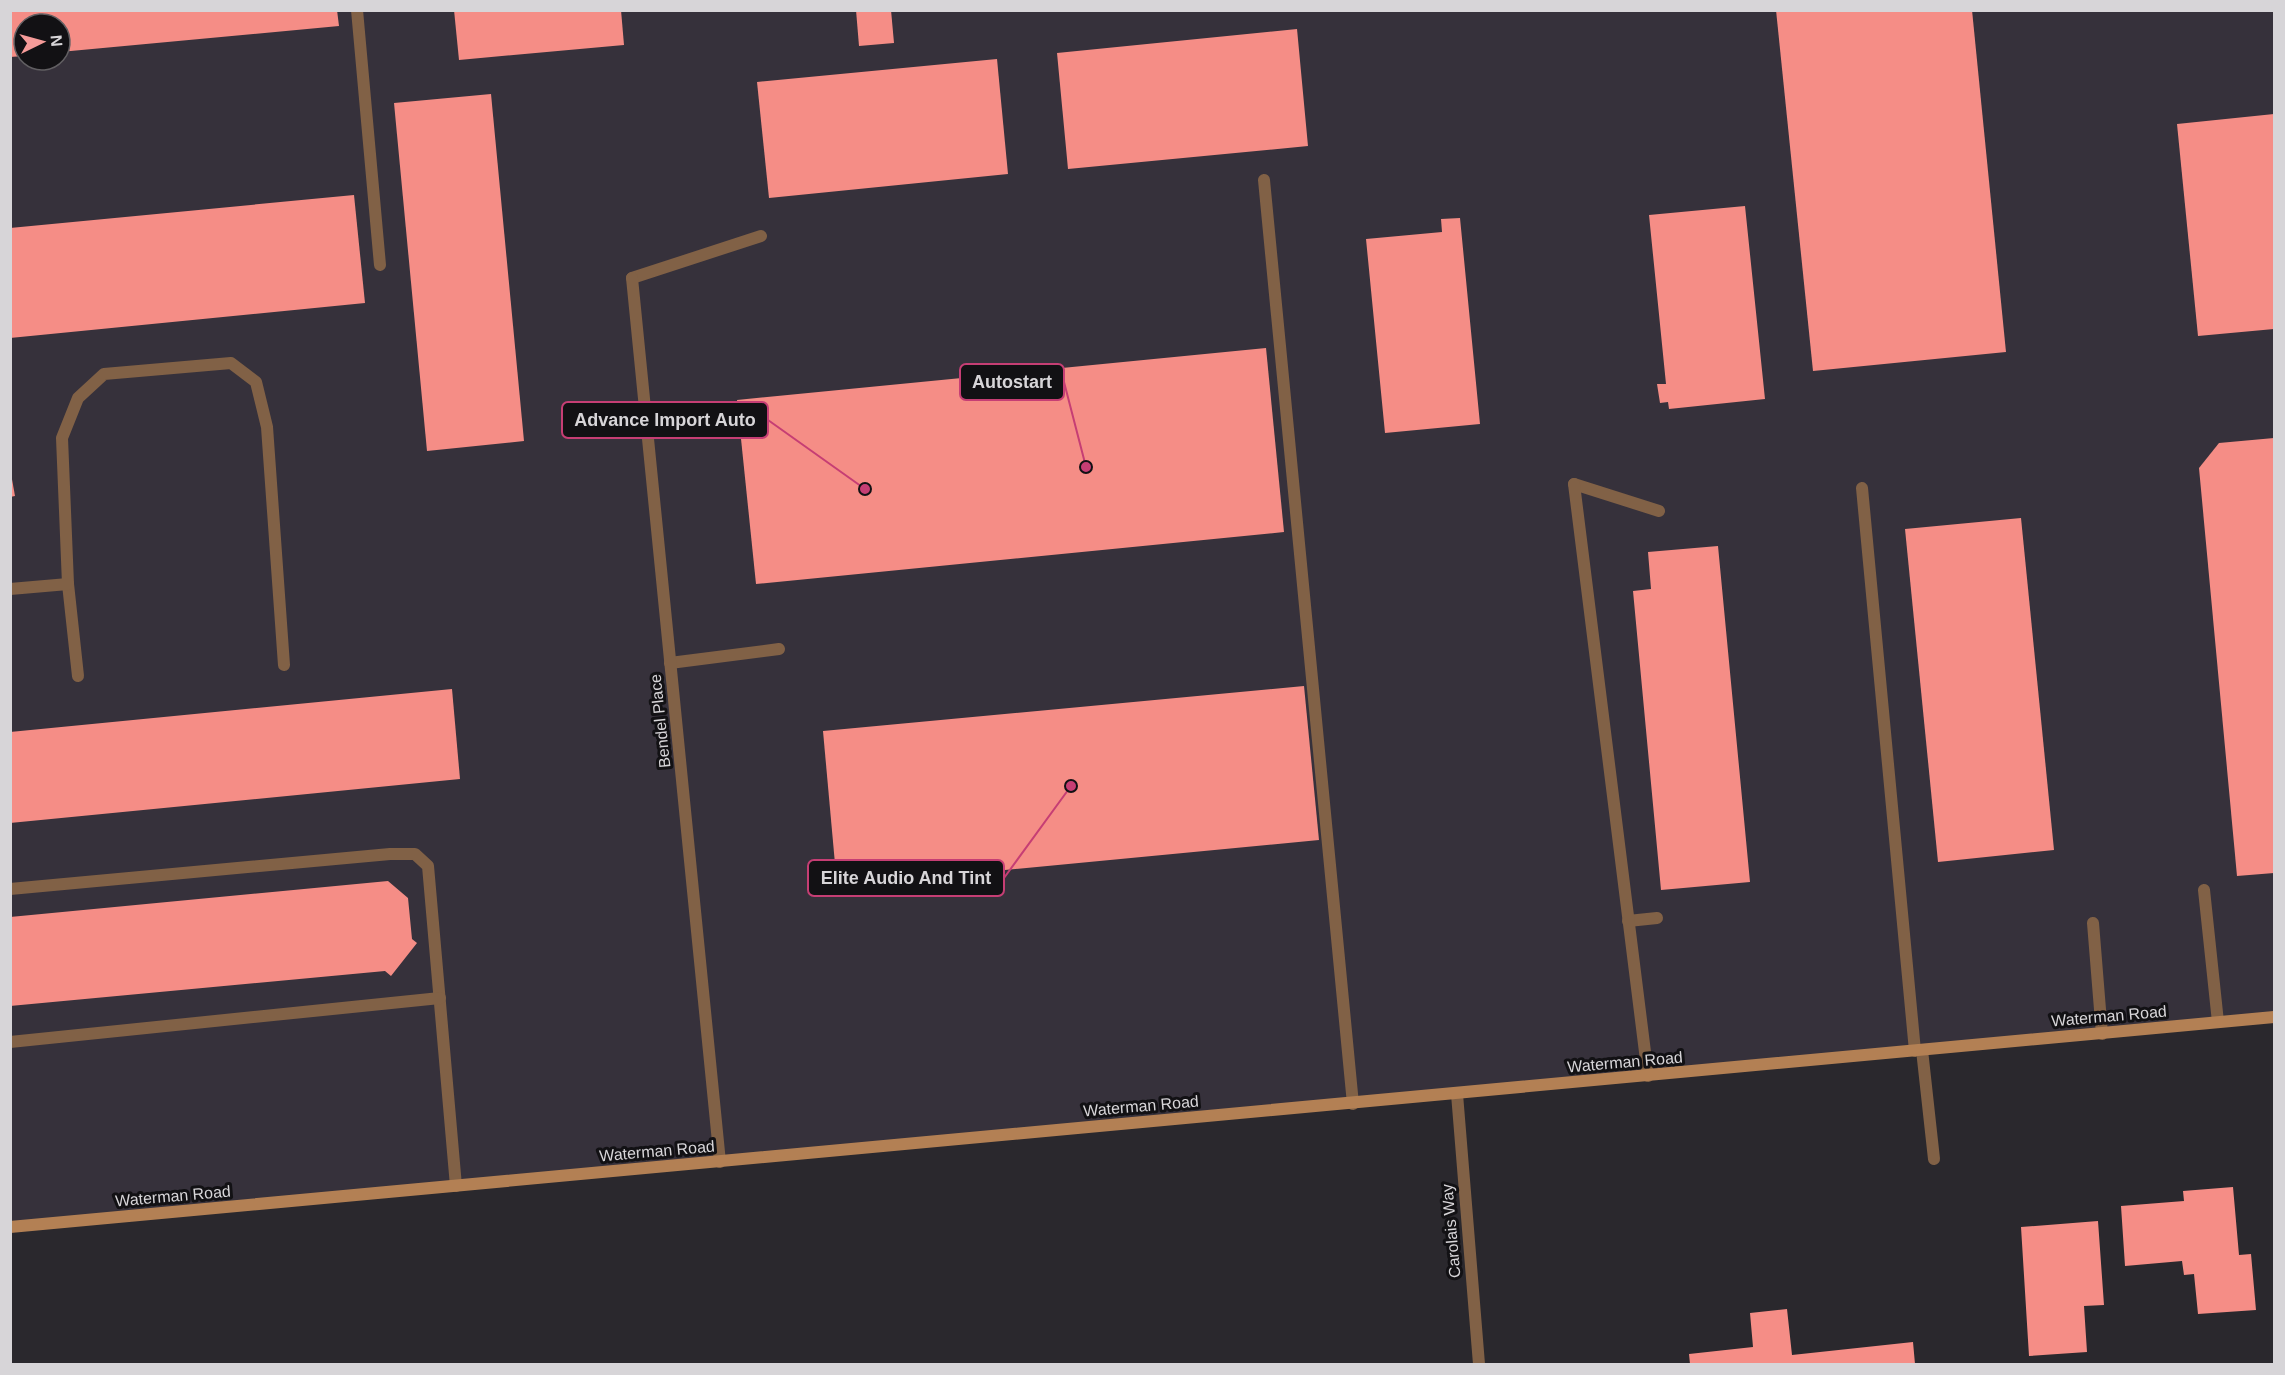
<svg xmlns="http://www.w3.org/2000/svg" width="2285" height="1375" font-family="Arial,sans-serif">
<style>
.built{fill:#36313b;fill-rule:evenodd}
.building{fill:#f58d86}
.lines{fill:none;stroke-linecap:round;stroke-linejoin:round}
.service{stroke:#816146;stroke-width:12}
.minor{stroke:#816146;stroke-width:12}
.secondary{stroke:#b38054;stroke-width:12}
.labels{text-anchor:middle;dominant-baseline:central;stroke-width:6;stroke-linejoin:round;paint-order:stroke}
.street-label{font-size:16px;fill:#d7d5d8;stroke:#121114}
.leader{fill:none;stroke:#c63e74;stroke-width:2}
.callout-dot{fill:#c63e74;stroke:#121114;stroke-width:2}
.callout{fill:#121114;stroke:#c63e74;stroke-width:2}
.callout-label{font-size:18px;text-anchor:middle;font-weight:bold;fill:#d7d5d8}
</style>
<rect width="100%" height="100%" fill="#2a282d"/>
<path class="built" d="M11,11h2263v1006l-2263,210zM24,24h36v36h-36z"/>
<g class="building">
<path d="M10,10h327l2,16 -279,26v-28h-36v32l-14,1z"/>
<path d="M454,10h167l3,35 -165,15z"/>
<path d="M856,10h35l3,33 -35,3z"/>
<path d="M1776,10h196l34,342 -193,19z"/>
<path d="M1297,29l11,117 -240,23 -11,-116z"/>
<path d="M997,59l11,115 -239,24 -12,-116z"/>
<path d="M491,94l33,347 -97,10 -33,-348z"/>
<path d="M2274,114v215l-76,7 -21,-212z"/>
<path d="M354,195l11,108 -355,35v-110z"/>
<path d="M1745,206l20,193 -96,10 -1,-7 -8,1 -3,-19h9l-17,-169z"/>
<path d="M1460,218l20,206 -95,9 -19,-194 76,-7 -1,-13z"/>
<path d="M1266,348l18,184 -528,52 -19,-184z"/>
<path d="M2274,438v435l-37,3 -38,-408 20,-25z"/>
<path d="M10,468l5,28 -5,1z"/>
<path d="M2021,518l33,332 -116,12 -33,-333z"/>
<path d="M1718,546l32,336 -89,8 -28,-299 18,-2 -3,-37z"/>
<path d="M1304,686l15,154 -482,46 -14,-155z"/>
<path d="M452,689l8,90 -450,44v-91z"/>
<path d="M388,881l20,17 4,41 5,4 -26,33 -6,-5 -375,35v-89z"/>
<path d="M2233,1187l6,68 12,-1 5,56 -58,4 -4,-40 -10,1 -2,-14 -57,5 -4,-60 63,-5 -1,-10z"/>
<path d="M2098,1221l6,84 -20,1 3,46 -58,4 -8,-129z"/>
<path d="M1787,1309l5,46 121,-13 2,22h-225l-1,-10 64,-7 -3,-34z"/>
</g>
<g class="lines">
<g class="service">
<path d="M357,10l23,255"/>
<path d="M1264,180l89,924"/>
<path d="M632,278l129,-42"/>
<path d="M1574,484l85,27"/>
<path d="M1862,488l53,563"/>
<path d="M68,584l10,92"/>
<path d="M10,589l58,-5 -6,-146 16,-40 26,-24 127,-11 25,19 11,45 17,238"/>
<path d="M670,663l109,-14"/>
<path d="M10,889l380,-35h25l13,12 28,320"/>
<path d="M2204,890l14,132"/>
<path d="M1628,921l29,-3"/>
<path d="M2093,923l9,111"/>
<path d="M10,1042l430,-44"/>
<path d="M1922,1050l12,109"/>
</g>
<g class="minor">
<path d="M632,278l88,884"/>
<path d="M1574,484l74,592"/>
<path d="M1457,1094l22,270"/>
</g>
<path class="secondary" d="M10,1227l2264,-210"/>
</g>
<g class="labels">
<g class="street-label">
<text transform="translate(660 721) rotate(-96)">Bendel Place</text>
<text transform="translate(2109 1016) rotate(-5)">Waterman Road</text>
<text transform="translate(1625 1062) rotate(-5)">Waterman Road</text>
<text transform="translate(1141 1106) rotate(-5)">Waterman Road</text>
<text transform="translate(657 1151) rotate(-5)">Waterman Road</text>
<text transform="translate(173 1196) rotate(-5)">Waterman Road</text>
<text transform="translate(1451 1231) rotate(-95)">Carolais Way</text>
</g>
</g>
<path class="leader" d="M1086 467L1064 382M865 489L768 420M1071 786L1004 878"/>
<g class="callout-dot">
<circle cx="1086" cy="467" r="6"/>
<circle cx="865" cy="489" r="6"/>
<circle cx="1071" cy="786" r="6"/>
</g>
<g class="callout">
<rect x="960" y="364" width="104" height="36" rx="6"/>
<rect x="562" y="402" width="206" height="36" rx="6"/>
<rect x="808" y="860" width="196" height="36" rx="6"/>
</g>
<g class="callout-label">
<text x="1012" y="388">Autostart</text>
<text x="665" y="426">Advance Import Auto</text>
<text x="906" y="884">Elite Audio And Tint</text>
</g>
<rect width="2285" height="1375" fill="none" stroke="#d7d5d8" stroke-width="24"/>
<g transform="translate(42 42) rotate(85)"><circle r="28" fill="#121114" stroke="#615f62" stroke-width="1.5"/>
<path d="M0-4.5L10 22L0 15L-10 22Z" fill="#f59b99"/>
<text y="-9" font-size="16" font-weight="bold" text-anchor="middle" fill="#d7d5d8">N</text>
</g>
</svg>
